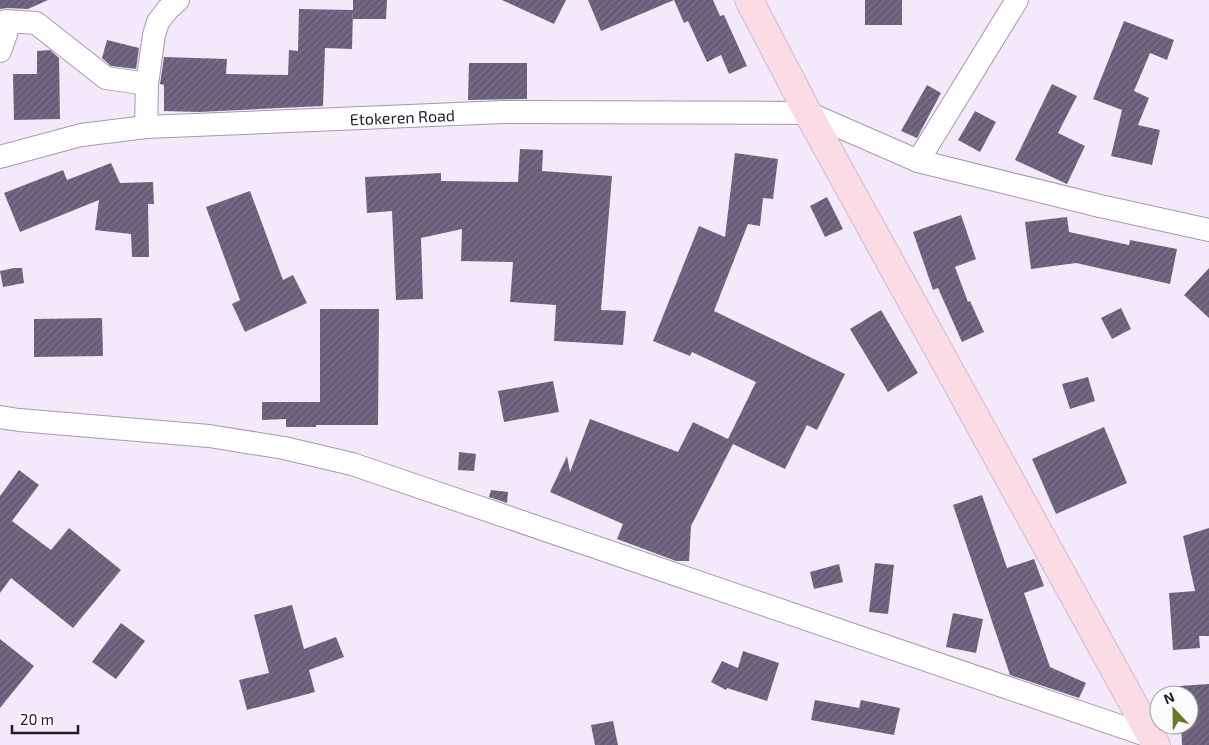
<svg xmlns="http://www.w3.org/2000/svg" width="1209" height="745" font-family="'Exo 2',sans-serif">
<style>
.building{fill:url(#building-hatch)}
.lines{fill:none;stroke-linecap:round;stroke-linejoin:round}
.street-casing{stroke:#a796b2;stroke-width:24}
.secondary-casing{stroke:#a796b2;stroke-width:29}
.street{stroke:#fff;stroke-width:22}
.secondary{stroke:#fbdce5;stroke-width:28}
.labels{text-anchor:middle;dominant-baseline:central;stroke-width:5;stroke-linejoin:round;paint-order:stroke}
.street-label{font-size:16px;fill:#211b25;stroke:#fbfbfb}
</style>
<defs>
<pattern id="building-hatch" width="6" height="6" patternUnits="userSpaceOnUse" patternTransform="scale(1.25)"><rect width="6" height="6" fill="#675e79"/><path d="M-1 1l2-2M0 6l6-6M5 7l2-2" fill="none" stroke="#7c758a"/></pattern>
</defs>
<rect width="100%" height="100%" fill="#f4e9fb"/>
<g class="building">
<path d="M0,0h48l-20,9 -21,-1 -7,1z"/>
<path d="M353,0h34l-1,19h-33z"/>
<path d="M502,0h64l-12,24z"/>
<path d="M588,0h125l7,16 4,-1 23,51 -18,8 -8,-19 -14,7 -19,-41 -4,2 -10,-23 -73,31z"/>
<rect x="865" y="0" width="37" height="25"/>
<path d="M299,9l54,1 -1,39 -27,-1 -2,58 -124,6 -35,-1v-26l-4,-1 4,-27 63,2 -1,15 62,1 1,-25 9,1z"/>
<path d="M1124,21l50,19 -7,20 -17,-7 -16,38 15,7 -11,27 22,5 -8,35 -41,-9 11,-46 -29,-11z"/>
<path d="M107,40l32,8 -3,21 -25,-3 -9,-8z"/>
<path d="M50,50l9,8 1,61 -46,1 -1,-46h24v-23z"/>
<path d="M469,63h58v36l-59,1z"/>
<path d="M1052,84l25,12 -19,37 27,13 -18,38 -52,-24z"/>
<path d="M927,85l14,8 -24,45 -16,-7z"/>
<path d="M975,111l21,11 -16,30 -22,-12z"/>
<path d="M520,149l23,1 -1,21 70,5 -11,134 25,1 -3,34 -69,-4 2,-36 -46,-3 3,-40 -52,-1 1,-32 -41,9 2,61 -27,1 -4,-89 -25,2 -2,-36 76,-4v8l77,1z"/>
<path d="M735,153l43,6 -5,40 -10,-1 -3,28 -12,-2 -34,87 131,63 -28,56 -10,-5 -22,44 -52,-25 -42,82 -2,35h-13l-59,-22 6,-15 -73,-32 17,-36 3,16 20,-53 88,33 15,-30 35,17 28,-57 -64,-30 -2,4 -37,-15 46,-115 26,11z"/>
<path d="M111,163l9,20 33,-1 1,22h-6l1,53h-17l-1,-23 -36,-4 4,-30 -79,32 -16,-39 59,-23 4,10z"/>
<path d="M250,191l33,89 10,-5 14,28 -62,29 -13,-28 8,-4 -34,-93z"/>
<path d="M827,197l16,32 -18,8 -15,-31z"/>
<path d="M961,215l15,44 -21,8 13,35 2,-1 14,31 -22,10 -24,-54 -5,2 -20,-58z"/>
<path d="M1067,217l2,15 60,13 1,-5 47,9 -7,35 -94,-21 -45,6 -6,-47z"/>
<path d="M14,268h8l2,15 -21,4 -3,-16z"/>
<path d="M1209,268v50l-25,-23z"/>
<path d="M1121,308l10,21 -19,10 -11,-21z"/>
<path d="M320,309h59l-1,116h-62v2h-30v-8l-24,1v-18h58z"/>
<path d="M881,310l37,63 -30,19 -38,-63z"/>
<path d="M102,318l1,38 -69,1v-38z"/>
<path d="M1088,377l7,24 -25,8 -8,-25z"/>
<path d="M553,381l6,31 -55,10 -6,-31z"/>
<path d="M1104,427l23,56 -71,31 -24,-55z"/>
<path d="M459,452l17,2 -2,17 -16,-1z"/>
<path d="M19,470l20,15 -27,36 39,29 18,-22 52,42 -48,58 -62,-50 -11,15v-97z"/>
<path d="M491,490l17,2 -1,11 -18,-6z"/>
<path d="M982,495l25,73 27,-9 10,27 -20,7 26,74 36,16 -7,15 -69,-23 -57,-170z"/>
<path d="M1209,528v108h-10l1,12 -27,2 -4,-57 26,-2 -12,-55z"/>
<path d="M875,563l19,2 -6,49 -19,-2z"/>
<path d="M839,564l4,18 -29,7 -4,-17z"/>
<path d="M292,605l12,44 32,-12 8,20 -35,13 6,22 -68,18 -8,-30 30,-7 -15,-58z"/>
<path d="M953,613l30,6 -7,34 -30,-6z"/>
<path d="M121,623l24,18 -29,38 -24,-17z"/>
<path d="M0,639l34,27 -34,42z"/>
<path d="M743,651l36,12 -12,38 -40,-13 -1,2 -15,-8 11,-21 16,7z"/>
<path d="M1209,684v61h-27l-1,-20h8v-30h-9l-1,-9z"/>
<path d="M815,700l44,8 2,-8 39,8 -6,27 -83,-15z"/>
<path d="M613,721l5,24h-23l-4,-20z"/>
</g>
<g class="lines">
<g class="street-casing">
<g id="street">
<path d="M0,51l6,-17v-13l30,2 70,55 41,6"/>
<path d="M146,127l1,-43 7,-49 4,-13 10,-13 10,-9"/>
<path id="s1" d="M0,157l81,-22 65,-8 358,-15 304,1 110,48 182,45 109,24"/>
<path d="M918,161l99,-161"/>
<path d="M0,417l19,3 190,16 75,12 68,16 800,273"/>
</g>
</g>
<g class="secondary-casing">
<path id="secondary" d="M749,0l59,113 348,632"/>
</g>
<use href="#street" class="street"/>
<use href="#secondary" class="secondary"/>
</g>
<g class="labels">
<g class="street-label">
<text stroke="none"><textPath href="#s1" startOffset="406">Etokeren Road</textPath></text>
</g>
</g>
<g transform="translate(1174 710) rotate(338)"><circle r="24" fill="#fbfbfb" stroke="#a4a1a5"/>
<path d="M0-4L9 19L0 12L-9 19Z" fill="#6a7723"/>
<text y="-8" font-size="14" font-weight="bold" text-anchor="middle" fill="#211b25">N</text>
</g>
<path d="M12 725v8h66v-8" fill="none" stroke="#211b25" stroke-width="2.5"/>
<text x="20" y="725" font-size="15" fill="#211b25" stroke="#fbfbfb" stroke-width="4" paint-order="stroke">20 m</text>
</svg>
